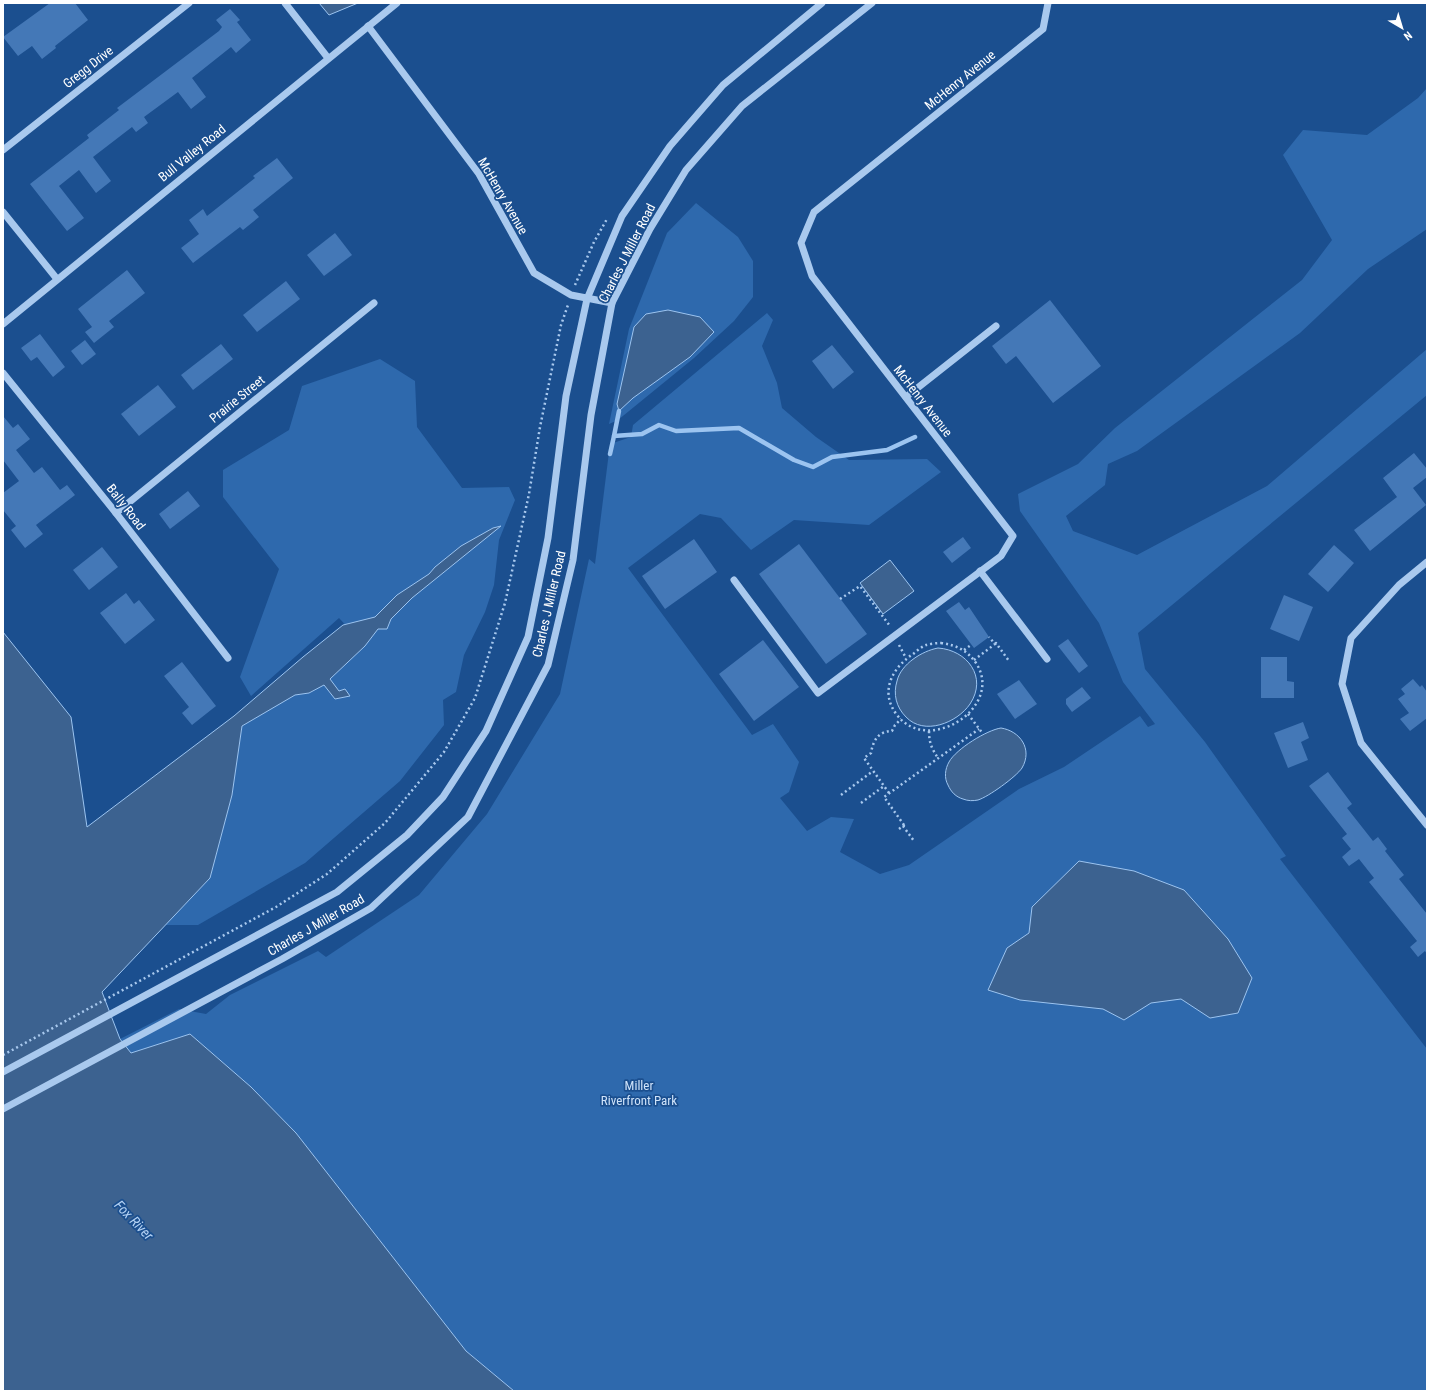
<svg xmlns="http://www.w3.org/2000/svg" width="1430" height="1394" font-family="'Roboto Condensed',sans-serif">
<style>
.green{fill:#2e69ad}
.water{fill:#3c6290;stroke:#9cc4f0}
.lines{fill:none;stroke-linecap:round;stroke-linejoin:round}
.stream{stroke:#9cc4f0;stroke-width:4.5}
.building{fill:#4478b7}
.path{stroke:#a9c9ee;stroke-width:2.5;stroke-dasharray:2 3;stroke-linecap:butt}
.minor{stroke:#a9c9ee;stroke-width:7}
.labels{text-anchor:middle;dominant-baseline:central;stroke-width:3.5;stroke-linejoin:round;paint-order:stroke}
.street-label{font-size:13px;fill:#fff;stroke:#1b4f8f}
.park-label{font-size:13px;fill:#cfe3fa;stroke:#1b4f8f}
.water-label{font-size:14px;font-style:italic;fill:#b5d3f5;stroke:#1b4f8f}
</style>
<rect width="100%" height="100%" fill="#1b4f8f"/>
<g class="green">
<path d="M1427,88v141l-59,40 -68,64 -163,118 -29,13 -3,21 -39,31 7,15 64,24 130,-69 160,-137v46l-289,238 7,36 60,73 81,114 -6,3 147,190v342h-913l-48,-40 -170,-218 -45,-46 -61,-53 -59,19 -11,-14 59,-30 27,5 24,-19 88,-44 8,6 93,-62 68,-81 73,-120 29,-135 6,5 15,-120 21,-7 2,-12 134,-112 6,7 -11,26 15,37 5,25 34,29 33,23 78,-1 14,13 -72,53 -75,-5 -43,30 -30,-32 -21,-4 -72,54 124,167 21,-11 26,38 -10,30 -9,6 27,33 24,-14 23,2 -14,33 40,22 29,-9 110,-76 45,-22 76,-51 8,11 7,-3 -32,-42 -24,-59 -79,-112 -2,-17 60,-30 37,-36 187,-148 30,-40 -49,-85 20,-25 64,5 51,-37z"/>
<path d="M696,203l42,34 15,24v36l-19,24 -40,37 -76,62 -9,4 20,-95 38,-96z"/>
<path d="M380,359l35,22 2,46 45,61 47,-1 6,13 -16,40 -5,45 -9,27 -21,43 -8,37 -13,8 1,25 -44,56 -95,82 -107,62h-33l45,-47 22,-83 10,-69 53,-32 14,-1 15,-9 15,7 -10,-12 36,-33 -26,-28 -88,78 -11,-19 39,-108 -56,-72v-27l66,-40 13,-44z"/>
</g>
<g class="water">
<path d="M319,3h39l-29,12z"/>
<path d="M668,310l32,7 14,15 -24,25 -57,41 -14,13 -2,-7 17,-77 12,-13z"/>
<path d="M501,526l-89,72 -21,21 -4,10h-9l-13,17 -35,33 9,12 6,-2 5,7 -15,3 -11,-14 -15,8 -14,2 -53,31 -10,69 -22,83 -108,114 18,47 11,14 59,-19 61,53 45,46 170,218 48,40h-511v-759l68,85 16,110 147,-111 69,-59 40,-32 32,-8 22,-22 32,-21 6,-7 26,-21 32,-18z"/>
<path d="M890,560l24,31 -31,23 -23,-31z"/>
<path d="M938,648c29,2 50,29 32,56 -13,19 -46,32 -64,13 -10,-10 -13,-23 -9,-36 4,-17 25,-30 41,-33z"/>
<path d="M1001,728c19,3 32,21 21,40 -6,9 -34,29 -44,32 -5,1 -10,1 -15,-1 -7,-2 -12,-7 -15,-14 -4,-7 -3,-16 1,-23 7,-13 38,-32 52,-34z"/>
<path d="M1079,861l55,10 50,19 44,49 24,39 -14,35 -28,5 -29,-19 -30,4 -27,17 -21,-11 -83,-9 -32,-10 19,-42 22,-15 3,-26z"/>
</g>
<g class="lines">
<g class="stream">
<path d="M614,436l5,-25"/>
<path d="M610,454l4,-18 28,-2 17,-9 17,6 63,-3 55,32 19,7 19,-10 55,-7 28,-13"/>
</g>
</g>
<g class="building">
<path d="M50,3h25l13,17 -33,26 1,2 -14,11 -10,-13 -14,10 -15,-19z"/>
<path d="M230,9l10,11 -3,2 14,18 -15,13 -5,-6 -39,31 14,19 -15,12 -13,-17 -34,25 4,6 -12,9 -4,-5 -39,30 18,24 -15,12 -17,-23 -20,16 25,32 -17,13 -37,-47 59,-46 -2,-3 32,-25 -2,-2 102,-77 3,-4 -6,-7z"/>
<path d="M277,158l16,20 -40,32 6,7 -16,13 -3,-3 -47,36 -12,-15 18,-14 -10,-14 14,-11 4,7 48,-38 -2,-2z"/>
<path d="M335,233l17,22 -28,21 -17,-21z"/>
<path d="M127,270l18,23 -36,28 5,6 -20,16 -9,-11 7,-5 -14,-18z"/>
<path d="M286,281l14,18 -43,33 -14,-17z"/>
<path d="M1050,300l51,66 -48,37 -37,-47 -10,8 -14,-18z"/>
<path d="M40,334l25,33 -12,10 -16,-20 -6,4 -10,-13z"/>
<path d="M85,340l11,14 -14,11 -11,-14z"/>
<path d="M221,344l12,15 -40,31 -12,-15z"/>
<path d="M832,345l22,27 -21,17 -21,-28z"/>
<path d="M158,385l18,22 -37,29 -18,-22z"/>
<path d="M3,416l10,12 5,-4 12,15 -14,11 18,23 8,-6 18,23 7,-5 8,10 -39,30 7,9 -18,14 -14,-18 5,-4 -13,-16v-17l16,-12 -16,-21z"/>
<path d="M1414,453l13,16v8l-14,11 13,17 -56,46 -16,-21 43,-33 -14,-19z"/>
<path d="M188,491l12,15 -30,23 -11,-15z"/>
<path d="M963,537l8,11 -19,15 -9,-11z"/>
<path d="M694,539l23,33 -52,37 -23,-33z"/>
<path d="M799,544l68,90 -41,30 -67,-90z"/>
<path d="M1334,545l20,18 -26,29 -20,-18z"/>
<path d="M102,547l16,20 -29,23 -16,-20z"/>
<path d="M126,593l8,11 5,-4 16,20 -30,24 -25,-31z"/>
<path d="M1284,595l29,12 -14,34 -29,-12z"/>
<path d="M959,602l6,8 4,-3 20,30 -15,11 -28,-37z"/>
<path d="M1068,639l20,27 -9,7 -21,-27z"/>
<path d="M763,640l36,47 -45,34 -35,-47z"/>
<path d="M1261,657h26v24l7,1v16h-33z"/>
<path d="M182,662l34,44 -24,19 -10,-12 7,-6 -25,-31z"/>
<path d="M1413,679l7,8 2,-2 5,7v26l-17,13 -10,-12 9,-6 -11,-14 7,-5 -4,-5z"/>
<path d="M1019,680l18,24 -22,15 -18,-25z"/>
<path d="M1082,687l9,11 -19,14 -6,-8v-5z"/>
<path d="M1303,722l6,16 -8,4 7,18 -20,8 -14,-35z"/>
<path d="M1328,772l24,32 -5,4 26,33 5,-4 9,12 -2,2 19,24 -5,4 28,35v40l-2,-3 -7,6 -8,-10 7,-6 -48,-59 5,-4 -15,-19 -10,7 -7,-9 9,-8 -9,-11 5,-4 -38,-48z"/>
</g>
<g class="lines">
<g class="path">
<path d="M575,285l19,-43 13,-23"/>
<path d="M840,599l20,-13 30,40"/>
<path d="M941,643c15,2 26,7 35,20 29,44 -48,93 -79,52 -18,-23 -5,-47 16,-61 4,-3 8,-7 13,-9 4,-1 10,-2 15,-2z"/>
<path d="M995,644l1,-1 13,18"/>
<path d="M899,645l7,13"/>
<path d="M964,650l7,-5"/>
<path d="M974,660l21,-16 -6,-7"/>
<path d="M968,714l15,20"/>
<path d="M929,731c0,12 3,18 9,27"/>
<path d="M889,793l-25,-35 7,-5c2,-13 8,-22 21,-22l3,-6 6,-6"/>
<path d="M841,795l32,-24"/>
<path d="M861,803l23,-17"/>
<path d="M904,825l-20,-28 95,-68"/>
<path d="M903,826l11,15"/>
<path d="M899,829l8,-6"/>
<path d="M3,1055l273,-148 51,-33 58,-51 59,-71 31,-54 30,-95 24,-109 11,-67 21,-102 7,-20"/>
</g>
<g class="minor">
<path d="M285,3l43,55"/>
<path d="M368,26l111,148 55,99 37,22 41,8"/>
<path d="M3,150l186,-147"/>
<path d="M3,212l54,67"/>
<path d="M3,324l394,-321"/>
<path d="M3,373l113,140 112,145"/>
<path d="M906,397l90,-71"/>
<path d="M116,513l258,-210"/>
<path d="M1427,562l-28,23 -48,53 -9,46 19,59 66,82"/>
<path d="M980,571l67,88"/>
<path d="M734,580l84,113 183,-137 12,-20 -201,-260 -11,-33 13,-31 229,-183 5,-26"/>
<path d="M3,1072l334,-180 70,-57 36,-38 43,-66 42,-94 20,-99 18,-142 21,-97 35,-83 48,-70 53,-61 99,-82"/>
<path d="M3,1109l279,-150 89,-51 97,-91 80,-152 25,-105 18,-145 21,-112 38,-74 36,-59 56,-64 130,-103"/>
</g>
</g>
<g class="labels">
<g class="street-label">
<text transform="translate(88 67) rotate(-38)">Gregg Drive</text>
<text transform="translate(960 80) rotate(-39)">McHenry Avenue</text>
<text transform="translate(192 153) rotate(-39)">Bull Valley Road</text>
<text transform="translate(503 196) rotate(60)">McHenry Avenue</text>
<text transform="translate(627 253) rotate(-63)">Charles J Miller Road</text>
<text transform="translate(237 399) rotate(-39)">Prairie Street</text>
<text transform="translate(923 401) rotate(52)">McHenry Avenue</text>
<text transform="translate(126 507) rotate(52)">Bally Road</text>
<text transform="translate(549 604) rotate(-77)">Charles J Miller Road</text>
<text transform="translate(316 925) rotate(-30)">Charles J Miller Road</text>
</g>
<g class="park-label">
<text x="639" y="1085">Miller<tspan x="639" dy="15">Riverfront Park</tspan></text>
</g>
<g class="water-label">
<text transform="translate(134 1220) rotate(46)">Fox River</text>
</g>
</g>
<rect width="1430" height="1394" fill="none" stroke="#ffffff" stroke-width="8"/>
<g transform="translate(1402 28) rotate(142)" stroke="#1b4f8f" stroke-width="3" paint-order="stroke">
<path d="M0-3L7 15L0 10L-7 15Z" fill="#ffffff"/>
<text y="-6" font-size="11" font-weight="bold" text-anchor="middle" fill="#ffffff">N</text>
</g>
</svg>
